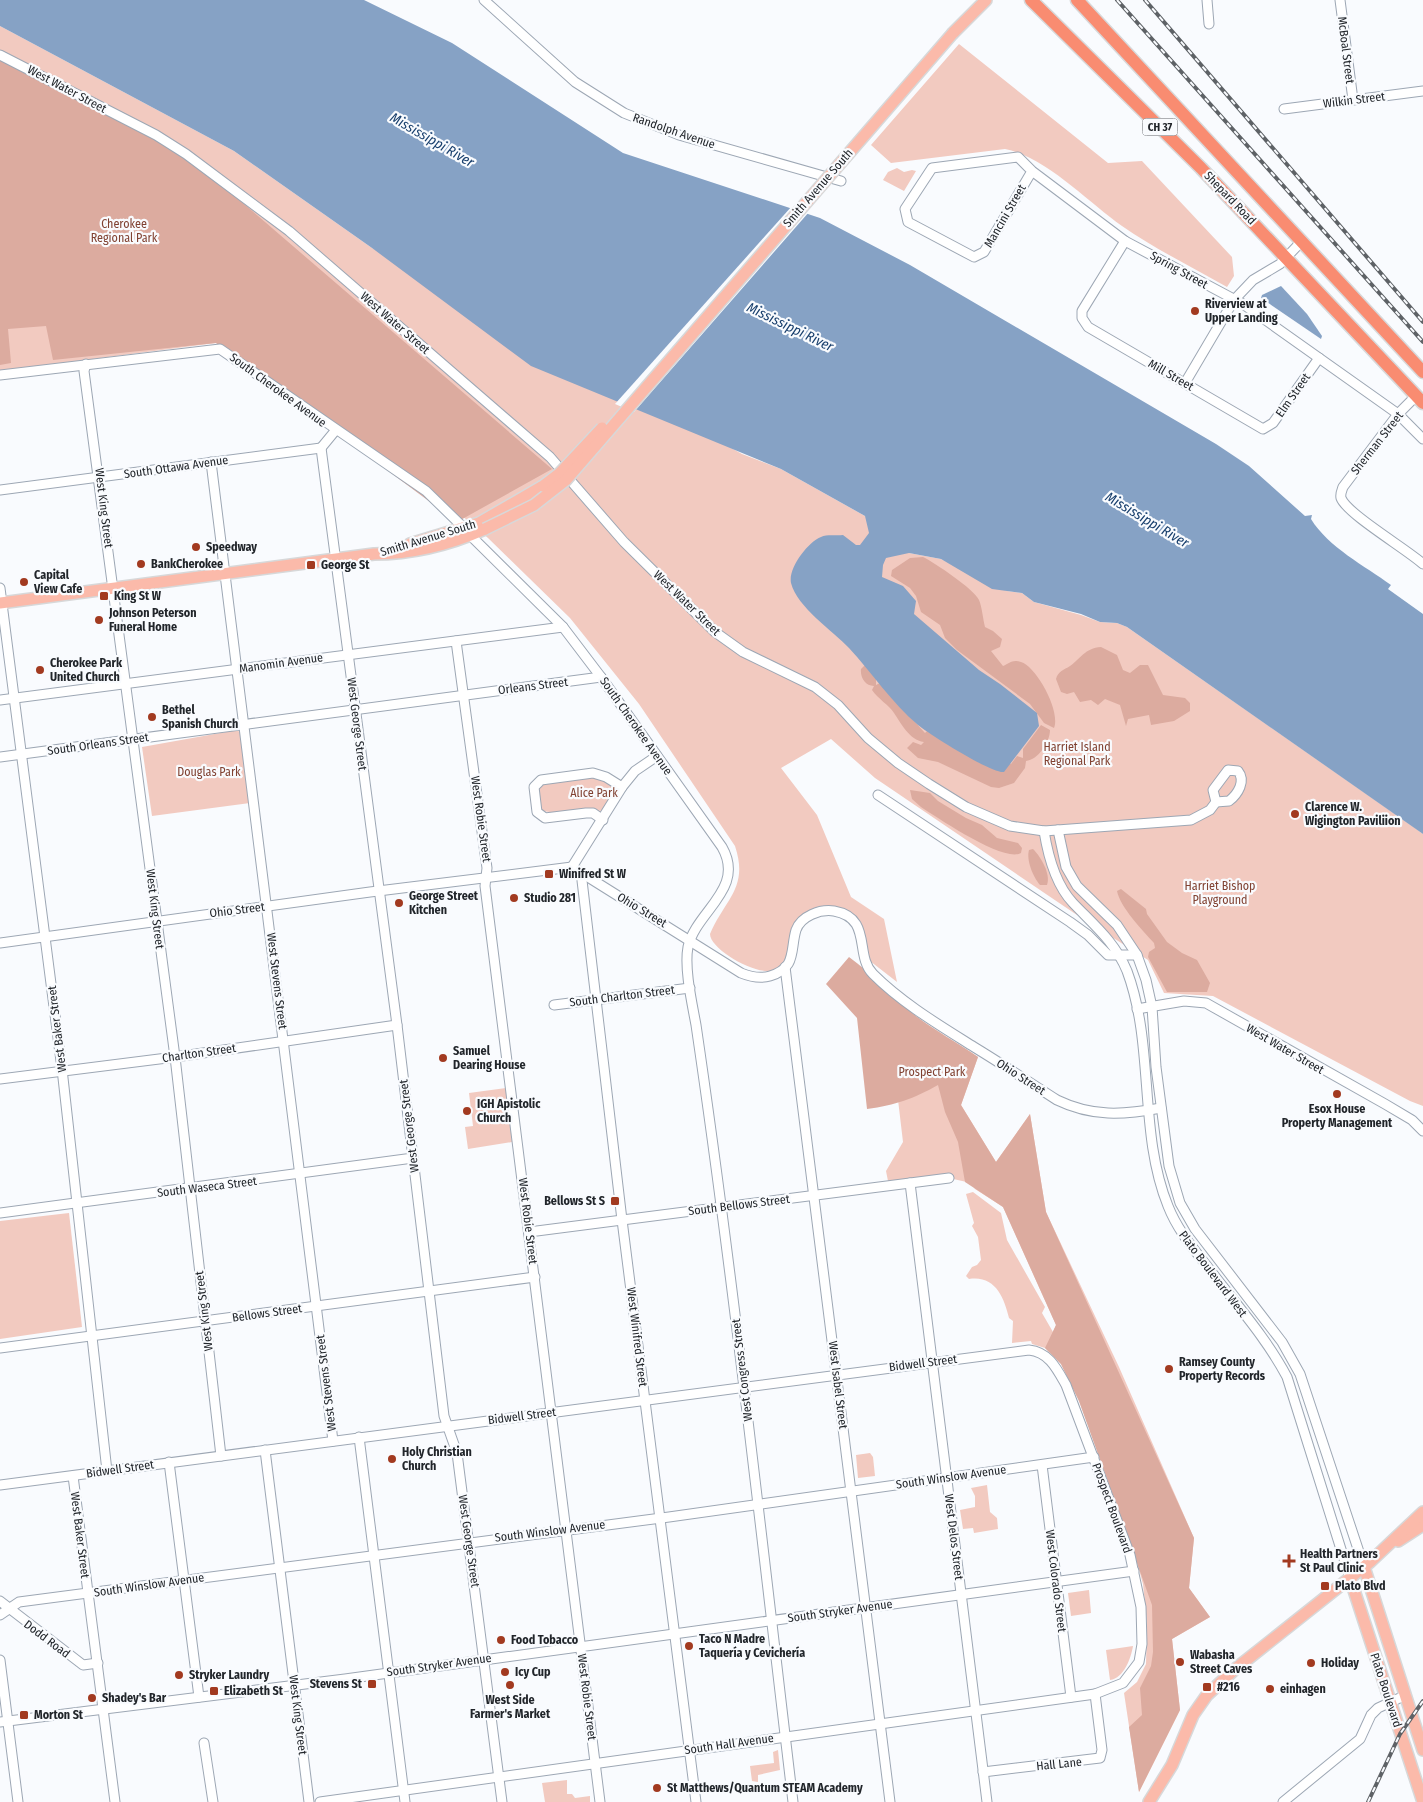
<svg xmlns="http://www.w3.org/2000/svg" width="1423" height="1802" font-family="'Fira Sans Condensed',sans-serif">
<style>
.green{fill:#f2cac0}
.forest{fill:#dcab9f}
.water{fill:#86a2c5}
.pier{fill:#f9fbfe}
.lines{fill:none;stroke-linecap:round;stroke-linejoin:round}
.minor-casing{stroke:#9da7b4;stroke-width:11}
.major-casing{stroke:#d7d8d9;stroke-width:14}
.highway-casing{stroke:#d7d8d9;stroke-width:15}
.minor{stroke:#fff;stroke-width:9}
.major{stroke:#fbbaaa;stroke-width:11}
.highway{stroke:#f98c71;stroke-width:12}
.rail-casing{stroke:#5e6266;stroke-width:4}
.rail{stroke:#f9fbfe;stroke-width:2;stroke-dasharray:5.5;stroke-linecap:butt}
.major-bridge-casing{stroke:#d7d8d9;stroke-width:14;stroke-linecap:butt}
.major-bridge{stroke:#fbbaaa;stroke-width:11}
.poi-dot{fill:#a23a20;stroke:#f9fbfe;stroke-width:2}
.labels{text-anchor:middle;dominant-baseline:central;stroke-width:4.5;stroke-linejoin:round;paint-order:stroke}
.shield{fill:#f9fbfe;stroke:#62656a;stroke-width:1}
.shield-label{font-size:11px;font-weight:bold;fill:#21252a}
.street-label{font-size:12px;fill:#21252a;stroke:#f9fbfe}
.park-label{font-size:12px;fill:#804131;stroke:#f9fbfe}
.poi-label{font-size:12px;font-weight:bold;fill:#21252a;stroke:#f9fbfe;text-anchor:start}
.water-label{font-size:14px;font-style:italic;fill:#183f6d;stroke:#f9fbfe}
</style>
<rect width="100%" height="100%" fill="#f9fbfe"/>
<g class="green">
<path d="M0,26l234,125 138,97 370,206 39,15 84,47 44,37 32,6 66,32 15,2 12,9 47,13 19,7 17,1 10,4 288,201 8,6v272l-13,-5 -197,-105 -49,-3 -16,-33 -74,-47 -199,-135 -44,-39 -50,29 36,47 34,82 33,22 13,63 -27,-21c-6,-27 -15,-59 -49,-55 -8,1 -18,10 -24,14 -4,16 -6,38 -21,49 -15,10 -66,-19 -66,-35 15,-35 39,-46 25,-88l-96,-142 -69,-86 -82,-80 -68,-58 -204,-137 -216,28z"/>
<path d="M959,44l149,119 34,-2 90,96 2,19 -7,11c-35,-20 -72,-38 -105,-61 -34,-24 -76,-69 -117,-77l-114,14 -20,-18z"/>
<path d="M897,168l7,4 8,-2 4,1 -12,20 -21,-11 5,-8z"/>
<path d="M237,730l4,3 9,70 -98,13 -10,-69z"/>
<path d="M593,777h6l17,12 -13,22c-13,-1 -55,4 -62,-1l-3,-20 3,-5z"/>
<path d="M885,990l31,27 62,40 -17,48 35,57 34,-48 16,98 73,155 75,171 -5,50 21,29 -38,22 8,71 -41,82 -15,-99 13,-11 9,-18 1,-40 -4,-40 -13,-46 -51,-137 -18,-37 -16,-16 -13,-4 -1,-3 -19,2 1,-22 -4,-3c-5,-21 -14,-43 -40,-39l-3,-3 6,-9 5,-2 4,-5 -3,-23 -6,-11 2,-3 -8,-29 7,-2 28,21 6,27 38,67 -3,6 11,19 3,-7 -53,-118 -28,-18 -4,-6 -22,-5 -60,8 -3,-15 17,-29z"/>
<path d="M506,1088l6,54 -44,7 -3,-22 8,-1 -4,-33z"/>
<path d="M69,1213l13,114 -82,12v-118z"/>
<path d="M870,1453l3,4 2,19 -17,2 -2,-23z"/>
<path d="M987,1485l3,27 7,6 1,11 -24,4 -1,-5 -10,1 -3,-19 15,-3v-11l-4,-8z"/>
<path d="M1089,1590l2,23 -20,3 -3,-23z"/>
<path d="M1133,1646c-2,12 -9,32 -23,34l-4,-30z"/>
<path d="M778,1750l2,20 -22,5v7l-6,-1 -2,-15 24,-3 -1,-11z"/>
<path d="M567,1780v14h5l3,4 15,-2v6h-45l-3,-19z"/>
</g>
<g class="forest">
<path d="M0,57l186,97 366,315 -95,53 -241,-179 -163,17 -7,-34 -38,3 3,34 -11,2z"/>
<path d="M923,557c12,6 51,32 56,43 3,7 4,19 6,27l8,4 9,8 -2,8 -9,4 12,15c7,-3 9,-7 18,-4 15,4 40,49 33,66l-10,-5 -14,-19 -73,-54 -12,-12 -5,-13 -19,-13 -5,-16 -6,-8 -19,-12 1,-6 18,-12z"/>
<path d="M1101,647l16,8 6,15 7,3 10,-8h8l15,30 22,3 5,5v8l-16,10 -23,4 -2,-10 -21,4 -2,7 -6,-21 -15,-6 -7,6 -7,-5 -11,2 -6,-10 -7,2 -6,-2 -5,-13c2,-8 8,-9 14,-13 10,-7 15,-18 31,-19z"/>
<path d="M865,665l11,14v6l4,-2 45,50 4,-4 82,35 6,-8 6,2v-9l18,-24 9,5c0,12 -12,30 -24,31l-1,7 -11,15 -15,5 -8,-1 -53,-25 -20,-4 -11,-10 6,-6 8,3 3,-3c-15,-2 -23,-19 -30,-29 -5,-8 -16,-14 -22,-23l2,-4c-9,0 -14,-9 -13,-17z"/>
<path d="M910,790l20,3 8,8 28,17 16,7 15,13 21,5 4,5 -1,5c-17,10 -83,-35 -100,-46l-9,-8z"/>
<path d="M1033,849c8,8 18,25 14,36h-7c-7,-8 -14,-25 -11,-35z"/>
<path d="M1121,889l25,20 1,5 20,28 15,11 15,7 13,23 -3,9h-40l-19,-35 1,-5 6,-4 -1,-5c-11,-12 -34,-36 -37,-52z"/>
<path d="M849,957c24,17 43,41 67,59 19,15 42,27 62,41l-17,48 35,57 34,-48 16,98 148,326 -5,50 21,29 -38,22 8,71 -41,82 -10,-65 13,-12 -2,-27 11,-22 2,-14 -1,-47 -73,-204 -18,-37 -16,-16 11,-23 -53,-118 -38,-25 -7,-40 -13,-30 -7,-27c-25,14 -42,20 -71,24l-10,-91 -31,-34z"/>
</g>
<g class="water">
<path d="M0,0h364l88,43 171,110 197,65 90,47 306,179 33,22 56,50 7,-1 -1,4c17,28 54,47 80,66l-3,4 35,25v220l-296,-207 -10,-4 -17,-1 -19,-8 -47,-12 -12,-9 -30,-4 -51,-30 -32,-6 -23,5 -3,7 -1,12 21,9 13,15 -2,13 65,56 21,14 37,29 2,13 -35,46c-12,2 -75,-38 -86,-47 -26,-22 -46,-52 -69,-77 -16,-17 -52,-41 -58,-65 -3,-15 17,-41 30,-46 6,-3 15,-1 22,-2l13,10h4l9,-12 -4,-17 -84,-47 -250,-103 -159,-118 -138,-97 -234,-125z"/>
<path d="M1281,286l26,28 15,22 -1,3 -60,-41 1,-3z"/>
</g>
<path class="pier" d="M792,206l17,6 -175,200 -19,-8z"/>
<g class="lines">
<g class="minor-casing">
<g id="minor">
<path d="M484,0l91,82 49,31 55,22 162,46"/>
<path d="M1207,0l2,24"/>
<path d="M1340,0l13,100"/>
<path d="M0,55l156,80 30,19 103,77 261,226 74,85 91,90 28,20 72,35 23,18 30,33 30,25 31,21 37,23 44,19 34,5 147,-11 19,-10 6,-8"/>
<path d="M1284,109l139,-18"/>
<path d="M1032,171l-48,81 -10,5 -66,-35 -3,-13 27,-41 86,-11 14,14 93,70 118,63 155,110 25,25"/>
<path d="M1125,241l-43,70v7l6,9 175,102 10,-6 46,-65"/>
<path d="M86,364l-2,7 91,686 46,399"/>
<path d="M0,375l220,-26 206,142 38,37"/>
<path d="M1185,383l49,-83 19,-20 27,-16 21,-22"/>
<path d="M1416,396l-18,18 -55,73c-1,3 -3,7 -2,11 6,16 67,52 82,66"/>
<path d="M321,448l76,577 47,391 13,37 45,349"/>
<path d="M321,448l14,-17"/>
<path d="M211,462l122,979"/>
<path d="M0,490l321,-42"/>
<path d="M471,536l92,91 38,50 121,170c24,42 -26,64 -34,100 -4,21 4,56 8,78 38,258 66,518 97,777"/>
<path d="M0,588l62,481 45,402"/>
<path d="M456,641l31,227 -2,18 115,916"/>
<path d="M0,700l563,-73"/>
<path d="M0,757l601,-80"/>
<path d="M1228,770l10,1c8,10 0,23 -9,30l-13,1 -3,-12z"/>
<path d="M878,795l192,127 18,13 20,20h29"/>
<path d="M603,820l-10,-7h-7l-41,5 -8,-6 -3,-25 7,-7 52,-7 13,4 16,10"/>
<path d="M1058,830l8,37 11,19 40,39 20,30 9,25 6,27 4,60 13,99 11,37 15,26 87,113 18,32 64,193"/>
<path d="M1044,831c4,25 11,53 29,72 21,22 42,39 54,68 28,75 11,161 41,235 9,23 24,41 39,60 27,36 59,71 80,111l63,201"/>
<path d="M572,867l50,-80 13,-16 22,-15"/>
<path d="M581,872l41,348 74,582"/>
<path d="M0,943l370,-51 202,-25 169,106c10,4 19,6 29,3 27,-8 20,-26 26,-46 5,-14 24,-21 38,-19 39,7 20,44 39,63 29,29 66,51 101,73 28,17 55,35 83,53 35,17 66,15 104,8"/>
<path d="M785,967l105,835"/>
<path d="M554,1005l136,-17"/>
<path d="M1137,1009l47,-8 22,2 179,101 27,16 11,11"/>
<path d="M0,1079l175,-22 222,-32"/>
<path d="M910,1183l77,619"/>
<path d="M0,1213l413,-55"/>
<path d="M529,1232l420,-54"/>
<path d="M0,1348l535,-71"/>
<path d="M359,1437l46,365"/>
<path d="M265,1450l44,352"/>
<path d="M169,1462l30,235"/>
<path d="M1042,1465l29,232"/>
<path d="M73,1476l42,326"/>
<path d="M0,1485l1029,-135c20,2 28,19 37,35l64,170 11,52 1,37 -3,18 -16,21 -28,11 -775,108"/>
<path d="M0,1601l83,64 15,-2"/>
<path d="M0,1615l19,-13 650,-85 425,-60"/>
<path d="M0,1660l18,142"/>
<path d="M0,1722l345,-43 789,-108"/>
<path d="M204,1743l9,59"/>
<path d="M983,1772l117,-14 2,-8 -7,-56"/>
<path d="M1283,1802l77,-63 11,-24 7,-7 28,-13"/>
</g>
</g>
<g class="major-casing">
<g id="major">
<path d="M953,33l33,-33"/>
<path d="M410,544l69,-21 64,-37"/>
<path d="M0,603l374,-49c38,0 77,-10 111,-25"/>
<path d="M1398,1541l25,-16"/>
<path d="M1364,1567l59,183"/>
<path d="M1350,1578l73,224"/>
<path d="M1149,1802l23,-37 21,-50 14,-20 27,-25 136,-108 53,-50"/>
</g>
</g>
<g class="highway-casing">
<g id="highway">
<path d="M1031,0l170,168 222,235"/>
<path d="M1077,0l346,372"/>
</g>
</g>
<use href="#minor" class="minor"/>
<use href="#major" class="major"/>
<use href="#highway" class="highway"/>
<g class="rail-casing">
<g id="rail">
<path d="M1117,0l306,342"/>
<path d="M1145,0l278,322"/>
<path d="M1368,1802l32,-68 23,-33"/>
</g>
</g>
<use href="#rail" class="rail"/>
<g class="major-bridge-casing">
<g id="major-bridge">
<path d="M543,486l17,-13 42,-45"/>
<path d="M485,529l49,-24 32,-25 387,-447"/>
</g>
</g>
<use href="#major-bridge" class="major-bridge"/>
</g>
<g class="poi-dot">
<circle cx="1195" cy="311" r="5"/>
<circle cx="196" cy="547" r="5"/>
<circle cx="141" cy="564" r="5"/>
<rect x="306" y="560" width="10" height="10" rx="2.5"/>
<circle cx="24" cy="582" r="5"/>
<rect x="99" y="591" width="10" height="10" rx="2.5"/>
<circle cx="99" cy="620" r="5"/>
<circle cx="40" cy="670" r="5"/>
<circle cx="152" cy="717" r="5"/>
<circle cx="1295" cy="814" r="5"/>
<rect x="544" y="869" width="10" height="10" rx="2.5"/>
<circle cx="514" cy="898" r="5"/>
<circle cx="399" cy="903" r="5"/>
<circle cx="443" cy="1058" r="5"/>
<circle cx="1337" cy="1094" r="5"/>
<circle cx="467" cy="1111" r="5"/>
<rect x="610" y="1196" width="10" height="10" rx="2.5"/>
<circle cx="1169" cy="1369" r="5"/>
<circle cx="392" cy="1459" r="5"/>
<path d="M1286.5 1553.5h5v5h5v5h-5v5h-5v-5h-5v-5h5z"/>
<rect x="1320" y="1581" width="10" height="10" rx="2.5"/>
<circle cx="501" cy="1640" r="5"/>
<circle cx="689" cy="1646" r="5"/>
<circle cx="1180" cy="1662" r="5"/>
<circle cx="1311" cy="1663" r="5"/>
<circle cx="505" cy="1672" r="5"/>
<circle cx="179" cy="1675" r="5"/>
<rect x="367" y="1679" width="10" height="10" rx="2.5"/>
<circle cx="510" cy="1685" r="5"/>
<rect x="1202" y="1682" width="10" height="10" rx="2.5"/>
<circle cx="1270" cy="1689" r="5"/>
<rect x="209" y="1686" width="10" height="10" rx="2.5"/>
<circle cx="92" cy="1698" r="5"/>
<rect x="19" y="1710" width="10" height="10" rx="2.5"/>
<circle cx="657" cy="1788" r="5"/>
</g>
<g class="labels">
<rect class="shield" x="1142.5" y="118.5" width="35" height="17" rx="4"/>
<g class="shield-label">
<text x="1160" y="127">CH 37</text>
</g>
<g class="street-label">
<text transform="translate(1346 50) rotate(83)">McBoal Street</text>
<text transform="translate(67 89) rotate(28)">West Water Street</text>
<text transform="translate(1354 100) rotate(-7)">Wilkin Street</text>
<text transform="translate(674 131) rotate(19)">Randolph Avenue</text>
<text transform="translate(818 188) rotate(-49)">Smith Avenue South</text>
<text transform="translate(1230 198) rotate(46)">Shepard Road</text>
<text transform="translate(1005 216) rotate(-60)">Mancini Street</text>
<text transform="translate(1179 270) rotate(29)">Spring Street</text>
<text transform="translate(395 323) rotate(41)">West Water Street</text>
<text transform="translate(1171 375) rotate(30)">Mill Street</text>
<text transform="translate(278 390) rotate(36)">South Cherokee Avenue</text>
<text transform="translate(1293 395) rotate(-55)">Elm Street</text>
<text transform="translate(1377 443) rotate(-52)">Sherman Street</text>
<text transform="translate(176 467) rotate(-8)">South Ottawa Avenue</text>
<text transform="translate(104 508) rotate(83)">West King Street</text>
<text transform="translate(428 538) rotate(-17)">Smith Avenue South</text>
<text transform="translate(687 603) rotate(44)">West Water Street</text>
<text transform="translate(281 663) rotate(-8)">Manomin Avenue</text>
<text transform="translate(533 686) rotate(-7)">Orleans Street</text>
<text transform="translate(357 724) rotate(83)">West George Street</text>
<text transform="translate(636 726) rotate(55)">South Cherokee Avenue</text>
<text transform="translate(98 744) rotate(-8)">South Orleans Street</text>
<text transform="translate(481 819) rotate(82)">West Robie Street</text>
<text transform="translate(155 909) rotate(83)">West King Street</text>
<text transform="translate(237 910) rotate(-7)">Ohio Street</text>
<text transform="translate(642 910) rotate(31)">Ohio Street</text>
<text transform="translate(277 981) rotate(83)">West Stevens Street</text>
<text transform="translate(622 996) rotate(-7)">South Charlton Street</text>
<text transform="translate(57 1029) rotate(-97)">West Baker Street</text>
<text transform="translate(1285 1049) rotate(30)">West Water Street</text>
<text transform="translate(199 1053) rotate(-8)">Charlton Street</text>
<text transform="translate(1021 1077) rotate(33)">Ohio Street</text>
<text transform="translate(409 1126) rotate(-97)">West George Street</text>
<text transform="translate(207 1187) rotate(-7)">South Waseca Street</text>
<text transform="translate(739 1205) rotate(-7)">South Bellows Street</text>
<text transform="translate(528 1221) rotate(83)">West Robie Street</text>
<text transform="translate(1213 1274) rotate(53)">Plato Boulevard West</text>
<text transform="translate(204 1311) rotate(-97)">West King Street</text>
<text transform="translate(267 1313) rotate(-8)">Bellows Street</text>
<text transform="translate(637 1337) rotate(83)">West Winifred Street</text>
<text transform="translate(923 1363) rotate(-7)">Bidwell Street</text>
<text transform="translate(742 1370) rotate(-97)">West Congress Street</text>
<text transform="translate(326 1383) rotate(-97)">West Stevens Street</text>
<text transform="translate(838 1385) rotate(83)">West Isabel Street</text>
<text transform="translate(522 1416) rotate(-7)">Bidwell Street</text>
<text transform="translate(120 1469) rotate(-8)">Bidwell Street</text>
<text transform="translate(951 1477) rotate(-8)">South Winslow Avenue</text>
<text transform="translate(1112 1508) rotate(70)">Prospect Boulevard</text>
<text transform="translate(550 1531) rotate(-7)">South Winslow Avenue</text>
<text transform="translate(80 1535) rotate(83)">West Baker Street</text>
<text transform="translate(954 1537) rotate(83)">West Delos Street</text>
<text transform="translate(469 1541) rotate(82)">West George Street</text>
<text transform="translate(1056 1581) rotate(83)">West Colorado Street</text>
<text transform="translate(149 1585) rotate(-8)">South Winslow Avenue</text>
<text transform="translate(840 1611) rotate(-8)">South Stryker Avenue</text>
<text transform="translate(47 1639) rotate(37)">Dodd Road</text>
<text transform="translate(439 1665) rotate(-8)">South Stryker Avenue</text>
<text transform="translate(1386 1690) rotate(72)">Plato Boulevard</text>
<text transform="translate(587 1697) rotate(83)">West Robie Street</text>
<text transform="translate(298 1715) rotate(83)">West King Street</text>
<text transform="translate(729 1744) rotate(-8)">South Hall Avenue</text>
<text transform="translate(1059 1764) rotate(-6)">Hall Lane</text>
</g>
<g class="park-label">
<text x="124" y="224">Cherokee<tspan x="124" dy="14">Regional Park</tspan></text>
<text x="1077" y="747">Harriet Island<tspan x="1077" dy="14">Regional Park</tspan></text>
<text x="209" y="772">Douglas Park</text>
<text x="594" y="793">Alice Park</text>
<text x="1220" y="886">Harriet Bishop<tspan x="1220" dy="14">Playground</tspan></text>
<text x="932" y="1072">Prospect Park</text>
</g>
<g class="poi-label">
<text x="1205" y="304">Riverview at<tspan x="1205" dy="14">Upper Landing</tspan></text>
<text x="206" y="547">Speedway</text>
<text x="151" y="564">BankCherokee</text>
<text x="321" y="565">George St</text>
<text x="34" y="575">Capital<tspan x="34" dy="14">View Cafe</tspan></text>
<text x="114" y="596">King St W</text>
<text x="109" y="613">Johnson Peterson<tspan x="109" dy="14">Funeral Home</tspan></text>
<text x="50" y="663">Cherokee Park<tspan x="50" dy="14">United Church</tspan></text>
<text x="162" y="710">Bethel<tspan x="162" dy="14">Spanish Church</tspan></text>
<text x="1305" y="807">Clarence W.<tspan x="1305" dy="14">Wigington Paviliion</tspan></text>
<text x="559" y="874">Winifred St W</text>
<text x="409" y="896">George Street<tspan x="409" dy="14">Kitchen</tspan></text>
<text x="524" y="898">Studio 281</text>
<text x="453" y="1051">Samuel<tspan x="453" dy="14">Dearing House</tspan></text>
<text x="477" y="1104">IGH Apistolic<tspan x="477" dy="14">Church</tspan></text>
<text x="1337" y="1109" text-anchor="middle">Esox House<tspan x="1337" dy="14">Property Management</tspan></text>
<text x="605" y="1201" text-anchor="end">Bellows St S</text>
<text x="1179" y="1362">Ramsey County<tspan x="1179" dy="14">Property Records</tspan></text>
<text x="402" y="1452">Holy Christian<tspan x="402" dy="14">Church</tspan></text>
<text x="1300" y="1554">Health Partners<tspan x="1300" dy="14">St Paul Clinic</tspan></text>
<text x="1335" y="1586">Plato Blvd</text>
<text x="699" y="1639">Taco N Madre<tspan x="699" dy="14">Taquería y Cevichería</tspan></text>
<text x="511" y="1640">Food Tobacco</text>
<text x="1190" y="1655">Wabasha<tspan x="1190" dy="14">Street Caves</tspan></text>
<text x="1321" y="1663">Holiday</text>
<text x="515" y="1672">Icy Cup</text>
<text x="189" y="1675">Stryker Laundry</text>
<text x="362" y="1684" text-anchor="end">Stevens St</text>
<text x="1217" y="1687">#216</text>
<text x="1280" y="1689">einhagen</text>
<text x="224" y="1691">Elizabeth St</text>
<text x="102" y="1698">Shadey's Bar</text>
<text x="510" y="1700" text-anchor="middle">West Side<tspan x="510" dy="14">Farmer's Market</tspan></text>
<text x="34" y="1715">Morton St</text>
<text x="667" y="1788">St Matthews/Quantum STEAM Academy</text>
</g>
<g class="water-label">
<text transform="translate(432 140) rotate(30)">Mississippi River</text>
<text transform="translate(790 327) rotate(26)">Mississippi River</text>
<text transform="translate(1147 520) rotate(31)">Mississippi River</text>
</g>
</g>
</svg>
